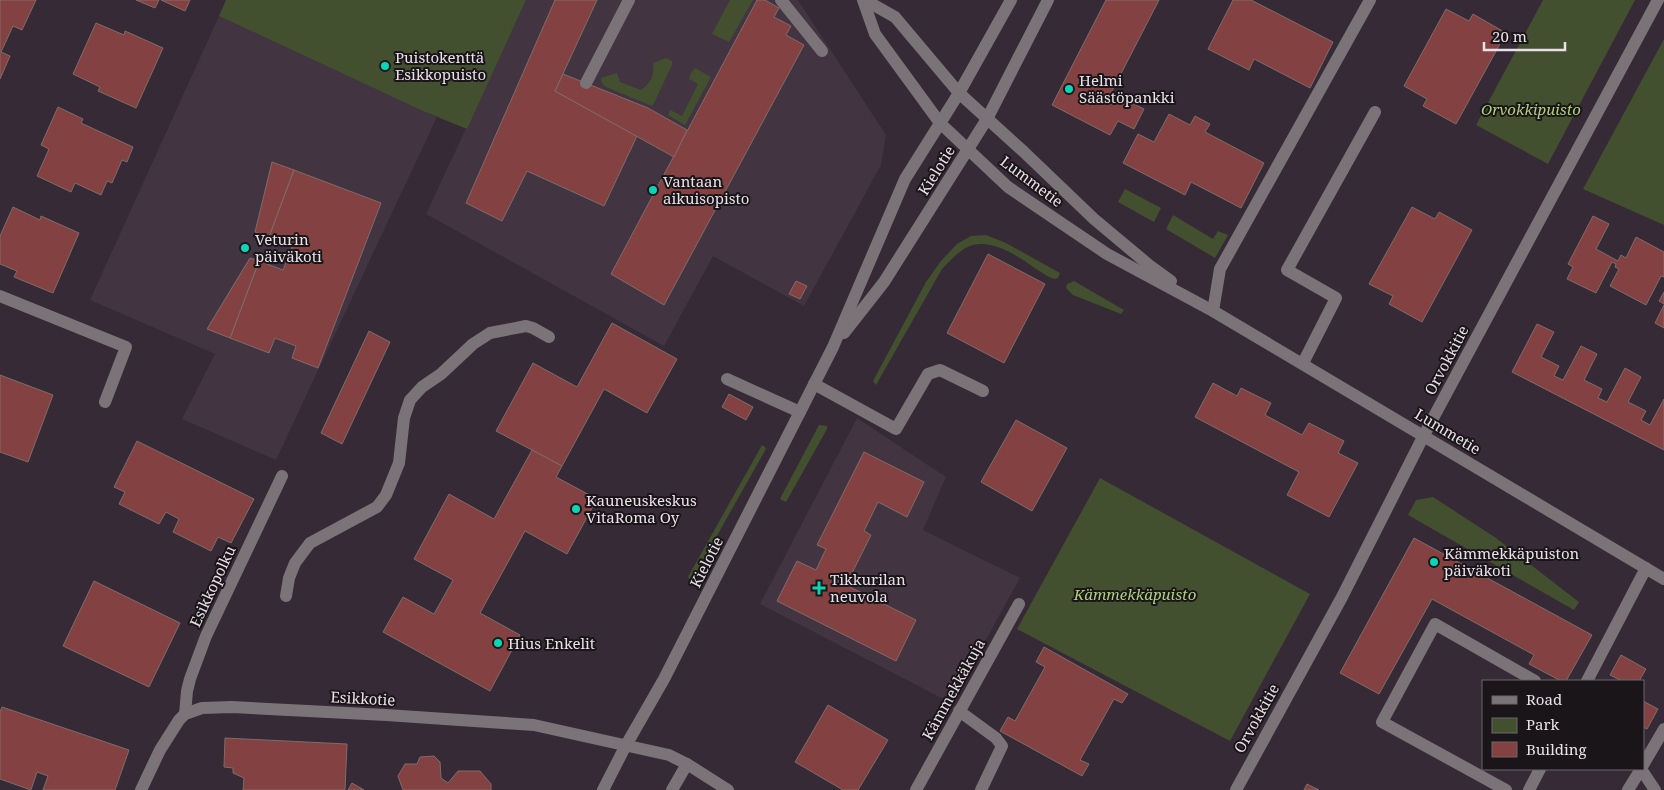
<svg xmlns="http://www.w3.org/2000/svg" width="1664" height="790" font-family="'Noto Serif',serif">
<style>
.built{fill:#433441}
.green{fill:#42502f}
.building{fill:#834241;stroke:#7f6c6b}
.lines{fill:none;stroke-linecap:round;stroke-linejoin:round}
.minor{stroke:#7a7378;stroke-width:12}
.poi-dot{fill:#0bd5b5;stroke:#1a1519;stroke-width:2}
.labels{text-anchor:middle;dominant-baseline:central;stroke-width:4;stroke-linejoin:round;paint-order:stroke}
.poi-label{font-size:15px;fill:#e8e1e8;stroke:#1a1519;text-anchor:start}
.park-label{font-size:15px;font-style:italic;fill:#aed27b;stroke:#1a1519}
.street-label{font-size:15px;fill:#e8e1e8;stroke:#1a1519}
</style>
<rect width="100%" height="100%" fill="#352a35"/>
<g class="built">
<path d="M526,0h272l88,135 -5,30 -77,141 -91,-50 -49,90 -238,-132z"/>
<path d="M219,16l218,101 -161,343 -94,-41 33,-65 -125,-54z"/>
<path d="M857,418l89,59 -23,53 97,48 -69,125 -191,-99z"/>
</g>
<g class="green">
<path d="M226,0h300l-59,129 -44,-18 -204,-95z"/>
<path d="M730,0h23l-24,42 -17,-8z"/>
<path d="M1543,0h92l-87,164 -72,-39z"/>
<path d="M1664,39v186l-81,-36z"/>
<path d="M666,58l6,3v4l-18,38 -2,3 -46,-19 -4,-4 -1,-5 16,-5 3,9 21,8c10,-7 14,-15 12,-27z"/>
<path d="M695,68l16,9 -26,48 -17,-10 2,-5 12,6 16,-32 -9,-5 2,-6z"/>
<path d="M1125,189l36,19 -7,14 -36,-20z"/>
<path d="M1173,215l40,24 5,-8 10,4 -13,23 -49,-29z"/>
<path d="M986,235l20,8 54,30 -2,5 -4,1 -7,-3c-21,-13 -48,-37 -74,-31 -12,3 -23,16 -31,24l-66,116 -3,-4 53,-99 15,-21 16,-17 14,-8z"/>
<path d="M1074,281l50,29 -3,4 -48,-19 -7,-7 1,-4z"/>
<path d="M819,425l8,1v3l-41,73 -6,-3 2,-4z"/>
<path d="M762,445l3,2 1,2 -73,129 -3,1 -2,-2z"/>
<path d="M1100,478l210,116 -80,147 -213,-112z"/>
<path d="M1433,497l63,41 83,64 -5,8 -166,-95 8,-15z"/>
</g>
<g class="building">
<path d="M0,0h36l-14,30 -9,-4 -12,26 9,4 -10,23z"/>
<path d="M136,0h23l-4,8z"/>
<path d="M161,0h29l-5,11z"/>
<path d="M555,0h42l-42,91 82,45 -33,70 -77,-35 -25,50 -36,-18z"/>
<path d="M757,0h8l14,8 -5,9 17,9 -5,9 18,10 -140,260 -53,-31z"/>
<path d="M1106,0h53l-48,93 33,16 -10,20 -16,-8 -8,14 -58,-30z"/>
<path d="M1233,0h18l82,42 -23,46 -56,-29 -5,11 -41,-21z"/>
<path d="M1446,9l23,12 4,-7 33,19 -50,91 -33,-18 4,-7 -23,-13z"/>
<path d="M96,23l28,12 1,-4 38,17 -27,60 -38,-17 2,-4 -27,-13z"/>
<path d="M563,74l85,34 39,22 -13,27 -119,-66z"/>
<path d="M58,107l25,12 -2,4 52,24 -6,15 -5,-2 -10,23 -5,-2 -6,14 -26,-12 -4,9 -34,-16 12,-27 -8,-4z"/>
<path d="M1169,114l21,11 5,-9 15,8 -5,8 59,31 -23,45 -50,-26 -6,13 -62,-32 15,-29 16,8z"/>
<path d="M272,162l22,8 -25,67 -14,-5z"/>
<path d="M294,170l87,33 -63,165 -26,-10 4,-12 -21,-8 -6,15 -39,-15 29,-77 24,9 9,-23 -23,-10z"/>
<path d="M13,207l27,13 1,-4 38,17 -26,60 -39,-16 3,-6 -17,-7v-28z"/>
<path d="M1412,207l23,12 4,-7 33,18 -50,92 -33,-18 4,-8 -24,-12z"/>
<path d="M1593,216l16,8 -13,25 22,12 3,-6 5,3 10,-21 28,15v25l-3,-1 -15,29 -36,-19 9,-17 -4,-2 1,-3 -4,-2 -16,31 -29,-14 6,-12 -5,-3z"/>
<path d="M988,254l57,30 -41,79 -57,-30z"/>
<path d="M250,258l9,3 -29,77 -23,-9z"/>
<path d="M796,281l11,5 -7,13 -11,-5z"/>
<path d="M1664,292v12l-5,-3z"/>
<path d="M1664,305v23l-9,-5z"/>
<path d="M612,323l65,36 -30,54 -43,-24 -42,77 -66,-35 37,-68 44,24z"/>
<path d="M1537,324l17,8 -13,25 18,9 -5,10 9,4 18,-34 16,8 -13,26 18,9 -4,9 9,4 18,-34 16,9 -13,25 18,9 -5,9 9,5 14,-26v51l-152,-78z"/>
<path d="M369,331l21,11 -48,102 -21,-11z"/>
<path d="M0,375l53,20 -25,67 -28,-10z"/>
<path d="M1213,383l24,13 4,-8 30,15 -6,12 37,20 7,-12 35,18 -6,12 20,10 -29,54 -42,-22 12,-23 -104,-55z"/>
<path d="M729,394l24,13 -7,13 -24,-13z"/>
<path d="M1016,420l51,28 -35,63 -51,-29z"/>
<path d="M137,441l117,58 -23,44 -13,-6 -7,14 -38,-19 6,-13 -13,-7 -7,12 -40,-20 6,-12 -11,-5z"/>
<path d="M532,450l30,16 -6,11 41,22 -30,55 -42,-23 -45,82 40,22 -30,56 -107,-59 20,-35 31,17 19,-34 -39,-21 35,-65 45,25z"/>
<path d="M864,452l60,30 -17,35 -29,-15 -14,29 7,4 -25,50 70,35 -20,41 -119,-60 20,-40 19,9 10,-21 -9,-4z"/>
<path d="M1414,538l178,97 -26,46h-5l-32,-17 5,-9 -102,-56 -53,95 -39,-21z"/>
<path d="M94,581l86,42 -31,64 -86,-41z"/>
<path d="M1044,647l84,47 -6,9 -8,-4 -34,61 9,4 -7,12 -82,-45 8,-14 7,4 30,-54 -9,-5z"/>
<path d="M1621,655l25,14 -7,12h-17l-12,-6z"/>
<path d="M1643,701l15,8 -11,20 -4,-2z"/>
<path d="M828,705l60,35 -30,50h-15l-48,-28z"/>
<path d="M2,707l127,43 -14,40h-72l5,-14 -11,-4 -6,18 -31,-11v-67z"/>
<path d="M225,738l122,6 -2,46h-102l1,-12 -11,-5v-5l-9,-1z"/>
<path d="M434,756l6,6 1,16 7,5 10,-12h22l11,13v6h-88l-5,-14 7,-12h12l3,-7z"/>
<path d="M352,783l12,7h-16z"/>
<path d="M1307,784l12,6h-15z"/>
</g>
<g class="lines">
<g class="minor">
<path d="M781,0l41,51"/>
<path d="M863,0l12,34 65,89 68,64 99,67 106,57 451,268"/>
<path d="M865,0l30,17 64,76 65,59 70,67 55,46 22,16"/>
<path d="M586,83l43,-83"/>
<path d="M0,296l126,51 -21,55"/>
<path d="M1213,311l7,-42 150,-269"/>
<path d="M844,333l40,-51 103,-163 61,-119"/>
<path d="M1303,363l33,-65 -49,-28 88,-158"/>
<path d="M727,379l73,33"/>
<path d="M814,384l82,45 32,-55 12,-4 43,21"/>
<path d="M286,596l3,-18 6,-15 15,-20 67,-36 9,-12 13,-32 5,-45 6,-18 12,-13 19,-13 32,-30 17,-11 36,-7 7,2 16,9"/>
<path d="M1587,681l59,-113"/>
<path d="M959,711l37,27 6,8 -21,44"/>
<path d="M185,714l2,-23 3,-12 16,-43 76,-160"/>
<path d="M1643,765l21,-36"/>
<path d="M1641,769l14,21"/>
<path d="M141,790l19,-40 19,-30 6,-6 17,-6 30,-1 154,8 148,10 135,30 18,9 41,26"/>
<path d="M603,790l22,-43 39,-68 169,-332 72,-168 54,-86 52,-93"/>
<path d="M672,790l15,-26"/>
<path d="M916,790l103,-186"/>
<path d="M1236,790l106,-193 82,-162 234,-435"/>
<path d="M1506,790l-124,-68 53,-98 100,57"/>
<path d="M1529,790l11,-21"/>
<path d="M1628,790l13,-21"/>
</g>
</g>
<g class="poi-dot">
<circle cx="385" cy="66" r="5"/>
<circle cx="1069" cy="89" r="5"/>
<circle cx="653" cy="190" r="5"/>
<circle cx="245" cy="248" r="5"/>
<circle cx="576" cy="509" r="5"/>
<circle cx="1434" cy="562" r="5"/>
<path d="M816.5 580.5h5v5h5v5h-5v5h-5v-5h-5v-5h5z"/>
<circle cx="498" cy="643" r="5"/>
</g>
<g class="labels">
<g class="poi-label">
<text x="395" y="57">Puistokenttä<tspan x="395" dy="17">Esikkopuisto</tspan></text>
<text x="1079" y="80">Helmi<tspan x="1079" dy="17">Säästöpankki</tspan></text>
<text x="663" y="181">Vantaan<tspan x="663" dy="17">aikuisopisto</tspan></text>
<text x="255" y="239">Veturin<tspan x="255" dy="17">päiväkoti</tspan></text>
<text x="586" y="500">Kauneuskeskus<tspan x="586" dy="17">VitaRoma Oy</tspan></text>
<text x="1444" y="553">Kämmekkäpuiston<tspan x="1444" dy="17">päiväkoti</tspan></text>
<text x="830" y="579">Tikkurilan<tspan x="830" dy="17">neuvola</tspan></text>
<text x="508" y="643">Hius Enkelit</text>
</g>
<g class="park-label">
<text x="1531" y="109">Orvokkipuisto</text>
<text x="1135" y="594">Kämmekkäpuisto</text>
</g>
<g class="street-label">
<text transform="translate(936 170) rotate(-58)">Kielotie</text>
<text transform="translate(1032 181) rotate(37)">Lummetie</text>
<text transform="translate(1446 360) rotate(-62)">Orvokkitie</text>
<text transform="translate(1448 431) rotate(31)">Lummetie</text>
<text transform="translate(706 562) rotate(-63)">Kielotie</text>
<text transform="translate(212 586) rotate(-65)">Esikkopolku</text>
<text transform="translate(953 689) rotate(-61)">Kämmekkäkuja</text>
<text transform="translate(363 698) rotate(3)">Esikkotie</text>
<text transform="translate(1256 718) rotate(-61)">Orvokkitie</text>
</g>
</g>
<rect x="1482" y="680" width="162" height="90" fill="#1a1519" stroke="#6c676c"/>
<rect x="1492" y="696" width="25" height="8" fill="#7a7378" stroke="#6c676c"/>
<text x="1526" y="705" font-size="15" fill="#e8e1e8">Road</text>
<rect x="1492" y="718" width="25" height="15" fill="#42502f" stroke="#6c676c"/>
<text x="1526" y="730" font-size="15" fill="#e8e1e8">Park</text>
<rect x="1492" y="742" width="25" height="15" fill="#834241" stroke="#6c676c"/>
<text x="1526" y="755" font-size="15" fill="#e8e1e8">Building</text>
<path d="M1484 42v8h81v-8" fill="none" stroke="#e8e1e8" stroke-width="2.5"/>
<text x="1492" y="42" font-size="15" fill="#e8e1e8" stroke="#1a1519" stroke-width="4" paint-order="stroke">20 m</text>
</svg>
